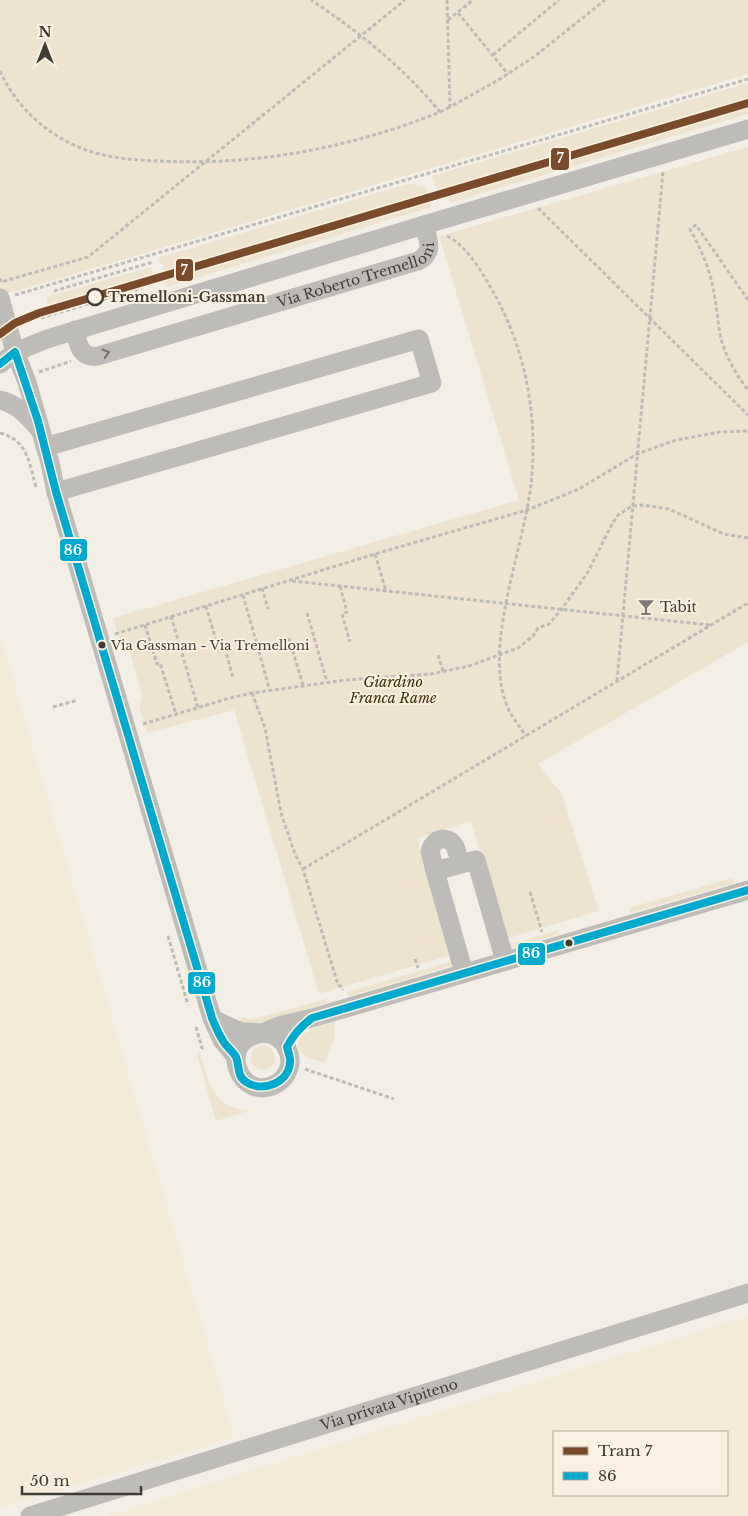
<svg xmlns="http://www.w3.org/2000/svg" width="748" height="1516" font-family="'Libre Baskerville',serif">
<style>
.built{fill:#f4ebd9;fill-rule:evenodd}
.green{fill:#eee3ce}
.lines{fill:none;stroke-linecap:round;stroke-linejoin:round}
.path{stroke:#bebbb7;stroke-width:3;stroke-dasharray:4 2.5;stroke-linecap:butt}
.minor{stroke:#bebcb9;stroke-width:19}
.bus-1-casing{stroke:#faf1e0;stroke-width:11}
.bus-1{stroke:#00a9ce;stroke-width:8}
.tram-1-casing{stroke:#faf1e0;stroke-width:11}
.tram-1{stroke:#7a4b2a;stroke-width:8}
.oneway{stroke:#726f6a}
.stop-dot{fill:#faf1e0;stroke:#3f3b35;stroke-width:2.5}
.bus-dot{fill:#3f3b35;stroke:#faf1e0;stroke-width:2}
.labels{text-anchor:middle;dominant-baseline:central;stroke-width:4;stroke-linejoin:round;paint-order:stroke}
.bus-label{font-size:13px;fill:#3f3b35;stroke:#faf1e0;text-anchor:start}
.street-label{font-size:14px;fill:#3f3b35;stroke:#faf1e0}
.stop-label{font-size:14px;font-weight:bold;fill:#3f3b35;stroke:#faf1e0;text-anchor:start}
.poi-label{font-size:14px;fill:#3f3b35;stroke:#faf1e0;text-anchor:start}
.park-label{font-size:14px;font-style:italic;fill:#3d2c03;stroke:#faf1e0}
.line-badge{stroke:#faf1e0;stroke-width:2}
.badge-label{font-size:14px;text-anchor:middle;font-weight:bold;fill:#fff}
</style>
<rect width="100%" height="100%" fill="#f4efe6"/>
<g class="built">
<path d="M0,634l235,803 -235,71z"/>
<path d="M748,1316v200h-642l264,-83zM727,1432v63h-173v-63z"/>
</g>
<g class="green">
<path d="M0,0h748v74l-748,222z"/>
<path d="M748,83v31l-298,89 -2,-8 -9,3 -7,-22z"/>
<path d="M748,147v495l-210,122 24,30 37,117 -94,28 -34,-118 -54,17 34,117 -132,39 -85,-284 -87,23 -8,-27 3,-11 -13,-45 -9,-7 -7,-25 406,-118 -80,-264z"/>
<path d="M411,183l1,1 3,-1 2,4 8,-2 7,22 -266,80 -3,-8 3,-1 -4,-14h-2l-2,-6z"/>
<path d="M151,267l5,15 -111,33 -2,-8 5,-2 -2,-8z"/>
<path d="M732,878l2,5 -103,30 -2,-5z"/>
<path d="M558,930l1,4 -51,15 -1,-4z"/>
<path d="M453,961l1,4 -106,32 -1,-5z"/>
<path d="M325,999l3,4 -65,19c-8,2 -16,2 -23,-1l2,-4 9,2 7,-1z"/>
<path d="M334,1022l1,14 -10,27c-7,-2 -17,-4 -22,-9 -4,-2 -5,-6 -5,-10 2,-14 25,-19 36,-22z"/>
<circle cx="263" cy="1058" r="12"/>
<path d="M200,1053c9,30 14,58 52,57l-36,11 -19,-67z"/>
</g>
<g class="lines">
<g class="path">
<path d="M447,0l3,107 50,-28 35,-23 70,-56"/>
<path d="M458,13l50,61"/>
<path d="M448,20l25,-20"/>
<path d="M493,55l66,-55"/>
<path d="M0,71c14,31 39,57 70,72 27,14 59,17 88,18 97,5 193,-13 282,-49 -36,-44 -82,-81 -129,-112"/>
<path d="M440,112l10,-5"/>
<path d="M538,208l210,207"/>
<path d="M447,236c21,10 38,41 49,61 31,57 42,123 35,187 -7,63 -46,157 -26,216 4,14 13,24 21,36"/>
<path d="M0,278l1,4 87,-25 317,-257"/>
<path d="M54,291l99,-29"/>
<path d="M15,295l733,-216"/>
<path d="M748,300l-52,-75 -6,4c8,15 15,29 20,46 6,21 7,43 11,64 5,18 16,37 27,51"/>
<path d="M41,318l101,-30"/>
<path d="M39,372l32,-11"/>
<path d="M0,433c28,7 29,30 36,54"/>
<path d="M375,554l11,37"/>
<path d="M292,581l418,44"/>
<path d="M340,586l7,26 -5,2 8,28"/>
<path d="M262,588l6,21"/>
<path d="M243,595l27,96"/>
<path d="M206,606l13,45 6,-2 8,28"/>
<path d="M307,613l20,69"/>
<path d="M171,616l27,92"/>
<path d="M145,625l12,39 3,-1 16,51"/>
<path d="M115,634l260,-80 152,-44 52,-21 58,-35 39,-14 44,-8 28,-1"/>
<path d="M289,638l14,47"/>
<path d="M438,655l5,16"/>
<path d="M617,681l46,-509"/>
<path d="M252,693l13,35 16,85 14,41 8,15 35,116 4,2 1,3"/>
<path d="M53,707l25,-7"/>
<path d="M143,724l87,-26 22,-5 94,-13 85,-6 38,-8 49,-18 15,-12 5,-8 11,-4 12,-14 27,-38 24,-48 6,-9 14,-9 10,-1 27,4 55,25 24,4"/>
<path d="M303,869l445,-266"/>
<path d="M530,892l12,40"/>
<path d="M168,936l20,69"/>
<path d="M415,959l3,9"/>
<path d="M196,1027l6,21 4,-1"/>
<path d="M305,1069l89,30"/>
</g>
<g class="minor">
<path d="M0,298l15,54 12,30 23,81 6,29 156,526 10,22 14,17"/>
<path id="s1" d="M75,330c3,14 5,29 23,26l320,-95c17,-9 10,-21 6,-36"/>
<path d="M0,364l15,-12 32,-13 377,-114 324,-96"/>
<path d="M0,400c17,4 28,16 39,29"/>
<path d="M45,447l374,-108 13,44 -376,109"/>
<path d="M435,871l-5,-20c5,-16 23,-16 27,1"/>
<path d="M464,973l-29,-102 41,-11 29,101"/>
<path d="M212,1018c9,5 18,10 28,13 10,2 21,1 30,3 13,4 21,17 20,30 -2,9 -7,17 -16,21 -34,16 -57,-41 -16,-51"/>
<path d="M262,1033l17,-7 33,-8 436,-128"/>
<path id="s2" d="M30,1516l718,-223"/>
</g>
<g class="bus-1-casing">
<path id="bus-1" d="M0,364l15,-12 23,69 18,71 156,526c3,7 6,15 10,21 3,7 11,12 14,18 4,9 0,18 10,25 16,11 43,1 44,-20 1,-4 -2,-10 -3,-15 6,-12 14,-21 25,-29l436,-128"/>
</g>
<use href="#bus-1" class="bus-1"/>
<g class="tram-1-casing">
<path id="tram-1" d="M0,334l15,-11 24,-10 709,-210"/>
</g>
<use href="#tram-1" class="tram-1"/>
</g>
<defs><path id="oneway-chevron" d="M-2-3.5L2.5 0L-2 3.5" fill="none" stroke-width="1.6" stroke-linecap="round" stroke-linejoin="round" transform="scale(1.25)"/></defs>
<use class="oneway" href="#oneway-chevron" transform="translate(106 353) rotate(-16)"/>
<defs>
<g id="bar-bare" transform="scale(1.35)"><path d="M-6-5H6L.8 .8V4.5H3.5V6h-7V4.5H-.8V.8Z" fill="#7e7a73" stroke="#faf1e0" stroke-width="2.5" paint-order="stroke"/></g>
</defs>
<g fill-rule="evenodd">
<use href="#bar-bare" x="646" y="607"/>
</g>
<circle class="stop-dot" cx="95" cy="297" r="8"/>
<g class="bus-dot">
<circle cx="102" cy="645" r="4.5"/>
<circle cx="569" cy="943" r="4.5"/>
</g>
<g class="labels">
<g class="bus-label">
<text x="111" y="645">Via Gassman - Via Tremelloni</text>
</g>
<g class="street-label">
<text stroke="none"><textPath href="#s1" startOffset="312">Via Roberto Tremelloni</textPath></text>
<text stroke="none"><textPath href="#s2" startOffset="376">Via privata Vipiteno</textPath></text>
</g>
<g class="stop-label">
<text x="108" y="297">Tremelloni-Gassman</text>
</g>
<g class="poi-label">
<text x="660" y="607">Tabit</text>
</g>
<g class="park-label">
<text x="393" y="682">Giardino<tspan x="393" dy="16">Franca Rame</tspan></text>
</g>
</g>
<g class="line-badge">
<rect x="550" y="147" width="20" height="24" rx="5" fill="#7a4b2a"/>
<rect x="175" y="258" width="19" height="24" rx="5" fill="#7a4b2a"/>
<rect x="59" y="538" width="29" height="24" rx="5" fill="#00a9ce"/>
<rect x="517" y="942" width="29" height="24" rx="5" fill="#00a9ce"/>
<rect x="187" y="971" width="29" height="24" rx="5" fill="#00a9ce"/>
</g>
<g class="badge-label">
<text x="560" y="163">7</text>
<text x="184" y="275">7</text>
<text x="73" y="555">86</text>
<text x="531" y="958">86</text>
<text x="202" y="987">86</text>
</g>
<rect x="553" y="1431" width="175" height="65" fill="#faf1e0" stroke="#afa89c"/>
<rect x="563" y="1447" width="25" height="8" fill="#7a4b2a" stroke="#afa89c"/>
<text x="598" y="1456" font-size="15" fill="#3f3b35">Tram 7</text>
<rect x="563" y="1472" width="25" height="8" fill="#00a9ce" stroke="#afa89c"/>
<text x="598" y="1481" font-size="15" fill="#3f3b35">86</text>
<g transform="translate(45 45)" stroke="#faf1e0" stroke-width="4" paint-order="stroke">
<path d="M0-4L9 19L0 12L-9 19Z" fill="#3f3b35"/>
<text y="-8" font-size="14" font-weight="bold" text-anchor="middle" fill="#3f3b35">N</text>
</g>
<path d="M22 1486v8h119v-8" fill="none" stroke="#3f3b35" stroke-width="2.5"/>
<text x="30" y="1486" font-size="15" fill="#3f3b35" stroke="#faf1e0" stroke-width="4" paint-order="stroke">50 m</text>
</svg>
